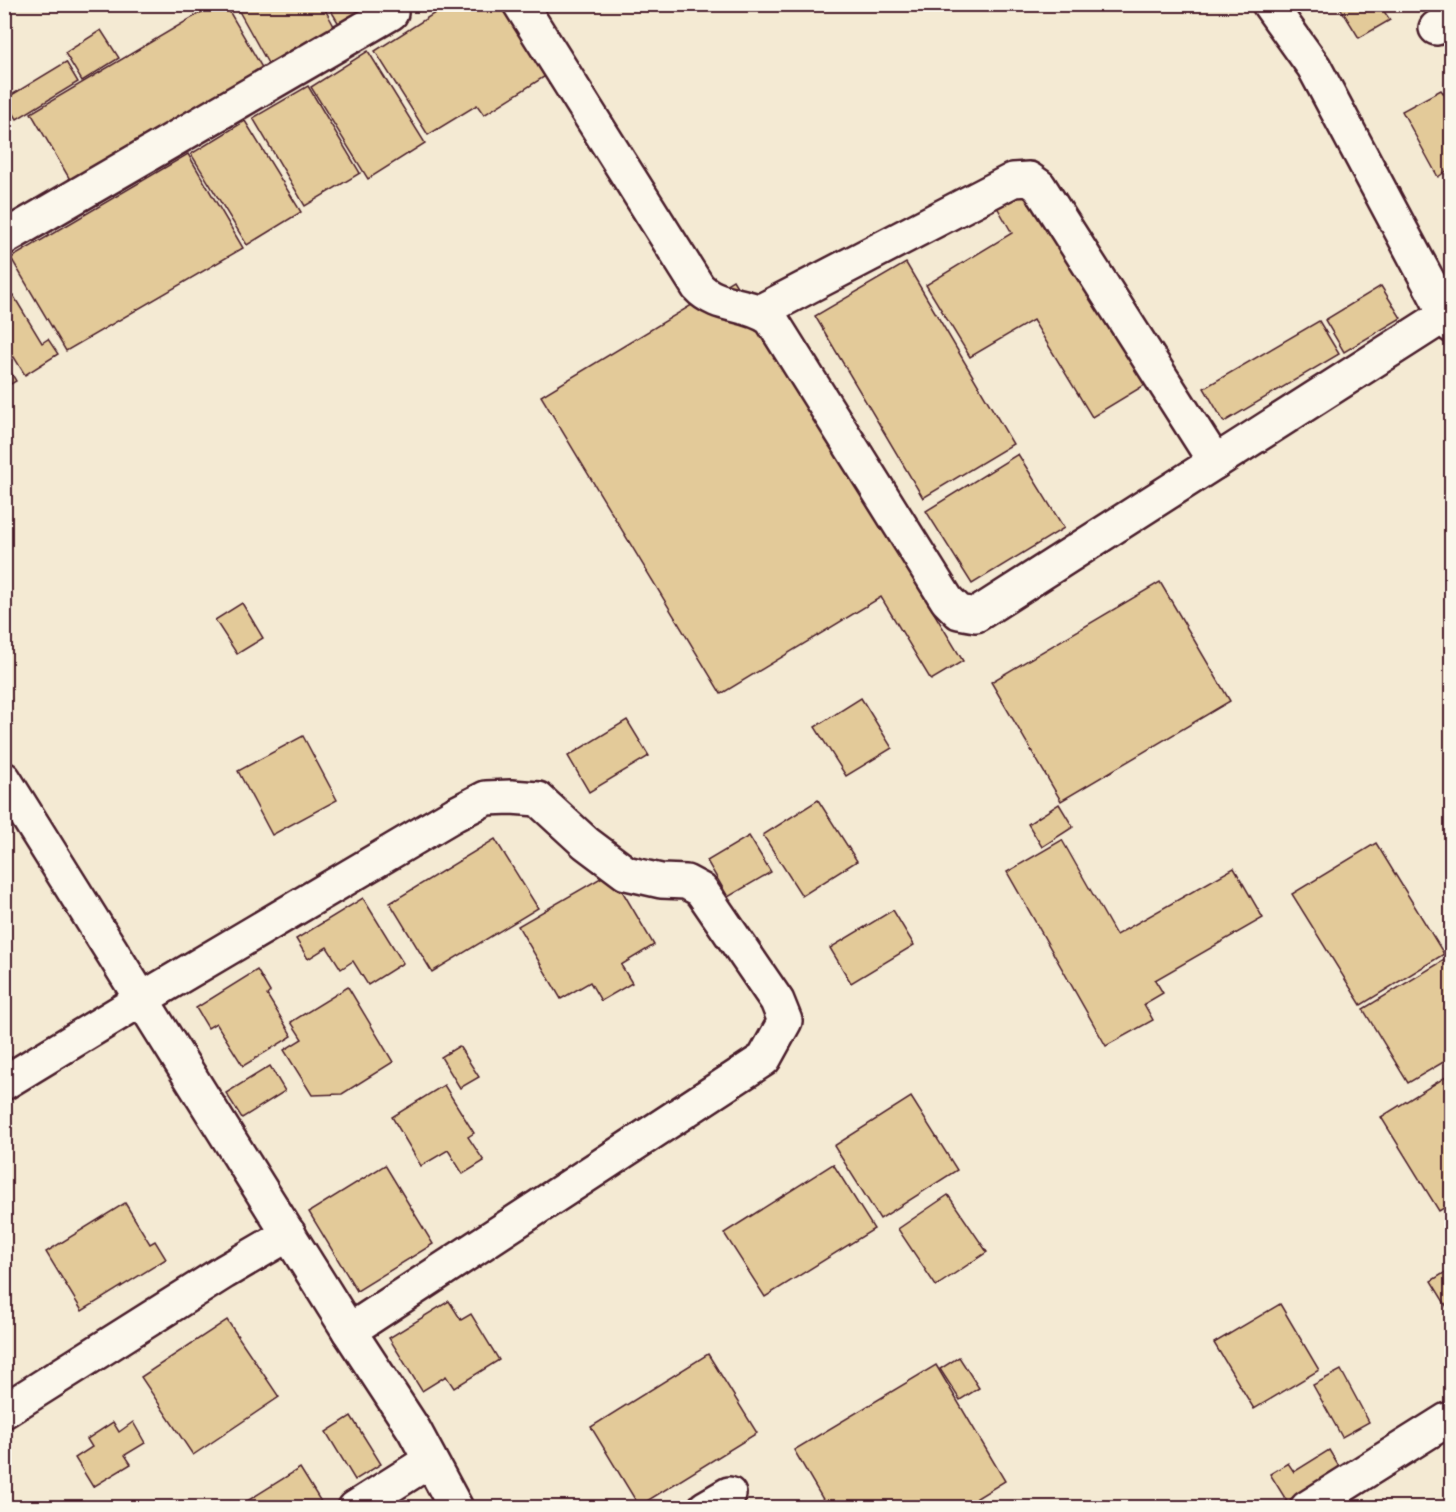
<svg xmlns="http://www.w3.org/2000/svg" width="1456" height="1512" font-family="'Balsamiq Sans',sans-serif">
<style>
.building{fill:#e3ca99;stroke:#4a1f2b;stroke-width:1.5}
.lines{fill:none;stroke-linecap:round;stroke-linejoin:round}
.street-casing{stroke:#4a1f2b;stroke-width:38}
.street{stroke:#fbf7ec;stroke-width:33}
</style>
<rect width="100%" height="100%" fill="#f4ead3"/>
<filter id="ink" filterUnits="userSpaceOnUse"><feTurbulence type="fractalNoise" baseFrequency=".0167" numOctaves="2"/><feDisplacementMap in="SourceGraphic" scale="12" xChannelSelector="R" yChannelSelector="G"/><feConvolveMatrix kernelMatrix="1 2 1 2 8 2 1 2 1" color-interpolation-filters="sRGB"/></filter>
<g filter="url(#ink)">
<g class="building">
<path d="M215,4h10l39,67 -192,112 -41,-70z"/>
<path d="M235,4h87l13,24 -66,37z"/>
<path d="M327,4h45l-33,20z"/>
<path d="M449,4h54l44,71 -63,40 -7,-10 -49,30 -53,-84z"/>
<path d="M1338,4h41l11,16 -31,18z"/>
<path d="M1402,4h16l-12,6z"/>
<path d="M101,30l18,28 -37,23 -17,-28z"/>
<path d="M368,51l57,92 -57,36 -57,-92z"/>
<path d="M66,62l12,20 -61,37 -12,-20z"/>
<path d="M308,86l52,87 -55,33 -52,-88z"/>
<path d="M1441,90l11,15v62l-14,10 -36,-66z"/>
<path d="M245,121l56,91 -54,33 -56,-91z"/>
<path d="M188,154l55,94 -177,103 -55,-93z"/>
<path d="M1030,188l118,195 -56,34 -59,-97 -63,37 -44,-72 86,-52 -15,-26z"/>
<path d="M1452,195v13l-6,-8z"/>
<path d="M906,263l107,181 -90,54 -108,-182z"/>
<path d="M733,280l230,381 -32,19 -50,-83 -160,97 -180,-298z"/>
<path d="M1381,286l20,32 -57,34 -19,-32z"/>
<path d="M13,295l29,48 6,-4 10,15 -33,21 -11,-18 -9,5 11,19 -12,7v-88z"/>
<path d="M1319,321l20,33 -115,68 -20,-34z"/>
<path d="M1018,454l46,74 -92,56 -46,-73z"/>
<path d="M1160,582l70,119 -169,100 -70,-119z"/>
<path d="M242,603l21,35 -26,16 -22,-34z"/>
<path d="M861,698l31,50 -46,28 -31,-49z"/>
<path d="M627,720l22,36 -60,36 -21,-36z"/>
<path d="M303,736l34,64 -65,35 -34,-64z"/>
<path d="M818,800l39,61 -55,35 -39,-61z"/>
<path d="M1059,804l14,23 -31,20 -14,-23z"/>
<path d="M749,836l22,36 -43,25 -21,-36z"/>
<path d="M495,839l43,69 -106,64 -42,-69z"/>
<path d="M1062,840l54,95 118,-67 29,50 -108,62 8,13 -19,11 9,16 -47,26 -99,-174z"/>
<path d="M1376,843l68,111 -83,51 -69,-111z"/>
<path d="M611,872l43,73 -33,20 11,18 -31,18 -11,-19 -29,17 -43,-73z"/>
<path d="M363,898l40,65 -35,22 -15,-24 -12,8 -14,-22 -19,12 -12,-20z"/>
<path d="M893,910l21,35 -63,38 -21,-35z"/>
<path d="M1446,959l6,9v89l-44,26 -45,-74z"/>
<path d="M257,970l13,22 -3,3 25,41 -49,30 -27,-43 -8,5 -12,-20z"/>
<path d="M348,987l45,75 -51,32 -30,1 -28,-45 18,-11 -11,-17z"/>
<path d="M459,1046l20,31 -19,11 -19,-31z"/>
<path d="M270,1066l15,25 -43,27 -16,-25z"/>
<path d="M1452,1073v130l-13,8 -58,-94z"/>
<path d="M444,1085l30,48 -6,4 16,24 -21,13 -15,-24 -27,16 -29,-49z"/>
<path d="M911,1097l46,73 -77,49 -46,-73z"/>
<path d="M833,1164l41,65 -109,68 -41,-64z"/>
<path d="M385,1165l48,79 -76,47 -48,-79z"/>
<path d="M948,1195l39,57 -51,34 -38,-57z"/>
<path d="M125,1203l25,41 5,-3 11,18 -84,52 -36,-59z"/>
<path d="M1452,1268v47l-21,-34z"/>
<path d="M449,1301l12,19 10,-6 28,46 -45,28 -8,-12 -24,15 -33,-53z"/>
<path d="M1280,1304l39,66 -65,39 -40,-66z"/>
<path d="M227,1320l52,77 -86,58 -52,-78z"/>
<path d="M708,1354l49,79 -118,73 -48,-79z"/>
<path d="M959,1357l20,31 -19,12 -20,-31z"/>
<path d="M936,1365l69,116 -44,27h-133l-34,-58z"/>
<path d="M1341,1370l28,52 -27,15 -29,-52z"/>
<path d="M351,1416l30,48 -26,16 -29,-48z"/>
<path d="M113,1422l6,10 14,-10 12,21 -20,12 6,9 -38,23 -18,-29 17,-11 -5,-8z"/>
<path d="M1329,1450l12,20 -53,33 -18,-29 18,-11 6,9z"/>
<path d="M300,1468l23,37 -5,3h-82z"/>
</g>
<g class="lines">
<g class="street-casing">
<g id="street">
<path d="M520,4l178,283c19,21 51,15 73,32l176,281 12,12 17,3 469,-300"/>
<path d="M1269,4l45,63 138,259"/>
<path d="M1436,28l16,-10"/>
<path d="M4,238l387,-225"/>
<path d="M761,311l252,-131 16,-1 10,7 176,276"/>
<path d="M4,779l345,552 65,99 42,78"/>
<path d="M4,1083l138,-84 313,-185 31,-16 25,-1 27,2 48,44 40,30 35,8 25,1 15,8 76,111 8,20 -21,38 -415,272"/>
<path d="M4,1411l220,-139 65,-38"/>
<path d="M355,1508l74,-47"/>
<path d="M705,1508l24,-14"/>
<path d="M1307,1508l140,-88"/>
</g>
</g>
<use href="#street" class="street"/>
</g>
</g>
<rect width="1456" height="1512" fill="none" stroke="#fbf7ec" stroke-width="24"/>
<rect x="12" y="12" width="1432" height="1488" fill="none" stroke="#4a1f2b" stroke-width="2" filter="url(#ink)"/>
</svg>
